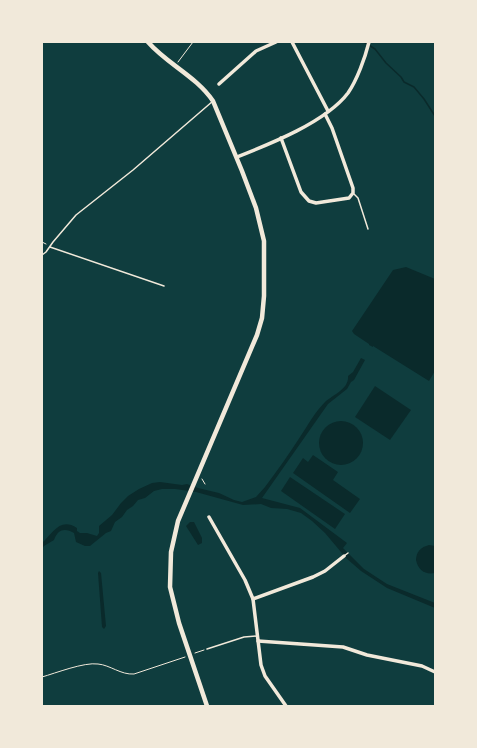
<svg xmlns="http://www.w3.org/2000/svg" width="477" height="748" font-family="'Golos Text',sans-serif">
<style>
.water{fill:#0a2a2b}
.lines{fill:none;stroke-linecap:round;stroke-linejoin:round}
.stream{stroke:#0a2a2b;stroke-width:1.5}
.path{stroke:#f1e9da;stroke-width:1}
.service{stroke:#f1e9da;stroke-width:1.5}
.minor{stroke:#f1e9da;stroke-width:3.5}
.secondary{stroke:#f1e9da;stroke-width:4.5}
</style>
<rect width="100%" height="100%" fill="#0f3d3e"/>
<g class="water">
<path d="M406,267l29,12v92l-6,10 -56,-35v1l-4,-2v-1l-15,-10 -2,-3 41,-61z"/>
<path d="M361,358l4,2 -11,20 -3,2 -4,7 -19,15 -66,94 38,10 47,35 -4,5 21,21 23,15 48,19v5l-48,-20 -26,-17 -15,-13 -21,-25 -13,-12 -11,-8 -14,-4 -16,-1 -10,-4 -18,1 -47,-13 -21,-3h-13l-8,2 -9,7 -7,2 -5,6 -6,4 -5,7 -7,5 -4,9 -5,2 -16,13h-5l-9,-4 -2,-9c-9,-5 -16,-4 -20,7l-10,6 -2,3v-6c11,-10 18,-26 35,-15v3l3,2h7l10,3 2,-3v-7l13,-11 9,-12 7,-7 11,-7 13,-6 8,-1 22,3 5,-1 11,4 21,5 15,7 8,2 14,-5 9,-10c12,-16 24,-33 35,-50 8,-12 15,-25 25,-35 9,-8 24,-13 23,-26l5,-4z"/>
<path d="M375,386l36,24 -21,30 -35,-23z"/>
<circle cx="341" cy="443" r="22"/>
<path d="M313,455l25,17 -5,8 27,19 -10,14 -57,-40 10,-15 5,4z"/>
<path d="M290,477l55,37 -10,15 -54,-38z"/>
<path d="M190,522h4l8,16v5l-4,2 -12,-19z"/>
<path d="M429,545l6,1v27c-10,2 -17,-3 -19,-13 0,-8 5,-13 13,-15z"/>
<path d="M99,571l2,2 5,53 -2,3 -2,-2 -4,-54z"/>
</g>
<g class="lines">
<path class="stream" d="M364,42l11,7 11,14 15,14 3,5 10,5 10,12 11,17"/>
<g class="path">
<path d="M178,62l15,-20"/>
<path d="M42,242l4,2"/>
<path d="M202,479l3,5"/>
<path d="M195,653l9,-3"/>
<path d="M42,677c14,-4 42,-15 56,-13 12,1 23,11 36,10l51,-17"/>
</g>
<g class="service">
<path d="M354,194l4,4 10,31"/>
<path d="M50,247l114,39"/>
<path d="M42,255l4,-3 7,-10 23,-27 57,-45 80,-69"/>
<path d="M344,556l4,-3"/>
<path d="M207,649l37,-12 13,-1"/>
</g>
<g class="minor">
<path d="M292,42l36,69"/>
<path d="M219,84l37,-33 20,-9"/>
<path d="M281,138l20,54 8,9 7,2 33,-5 4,-5v-5l-21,-60 -7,-14"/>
<path d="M237,157c33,-13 89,-35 111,-64 9,-13 17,-35 21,-51"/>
<path d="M209,517l36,63 8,19 8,66 4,11 21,30"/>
<path d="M253,599l60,-22 12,-6 19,-15"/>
<path d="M258,641l85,6 24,8 55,11 13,6"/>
</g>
<path class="secondary" d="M148,42c19,22 48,34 65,59l29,70 14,37 8,33v55l-2,22 -5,17 -79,186 -7,31 -1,35 9,36 28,83"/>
</g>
<rect width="477" height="748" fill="none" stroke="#f1e9da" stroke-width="86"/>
</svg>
